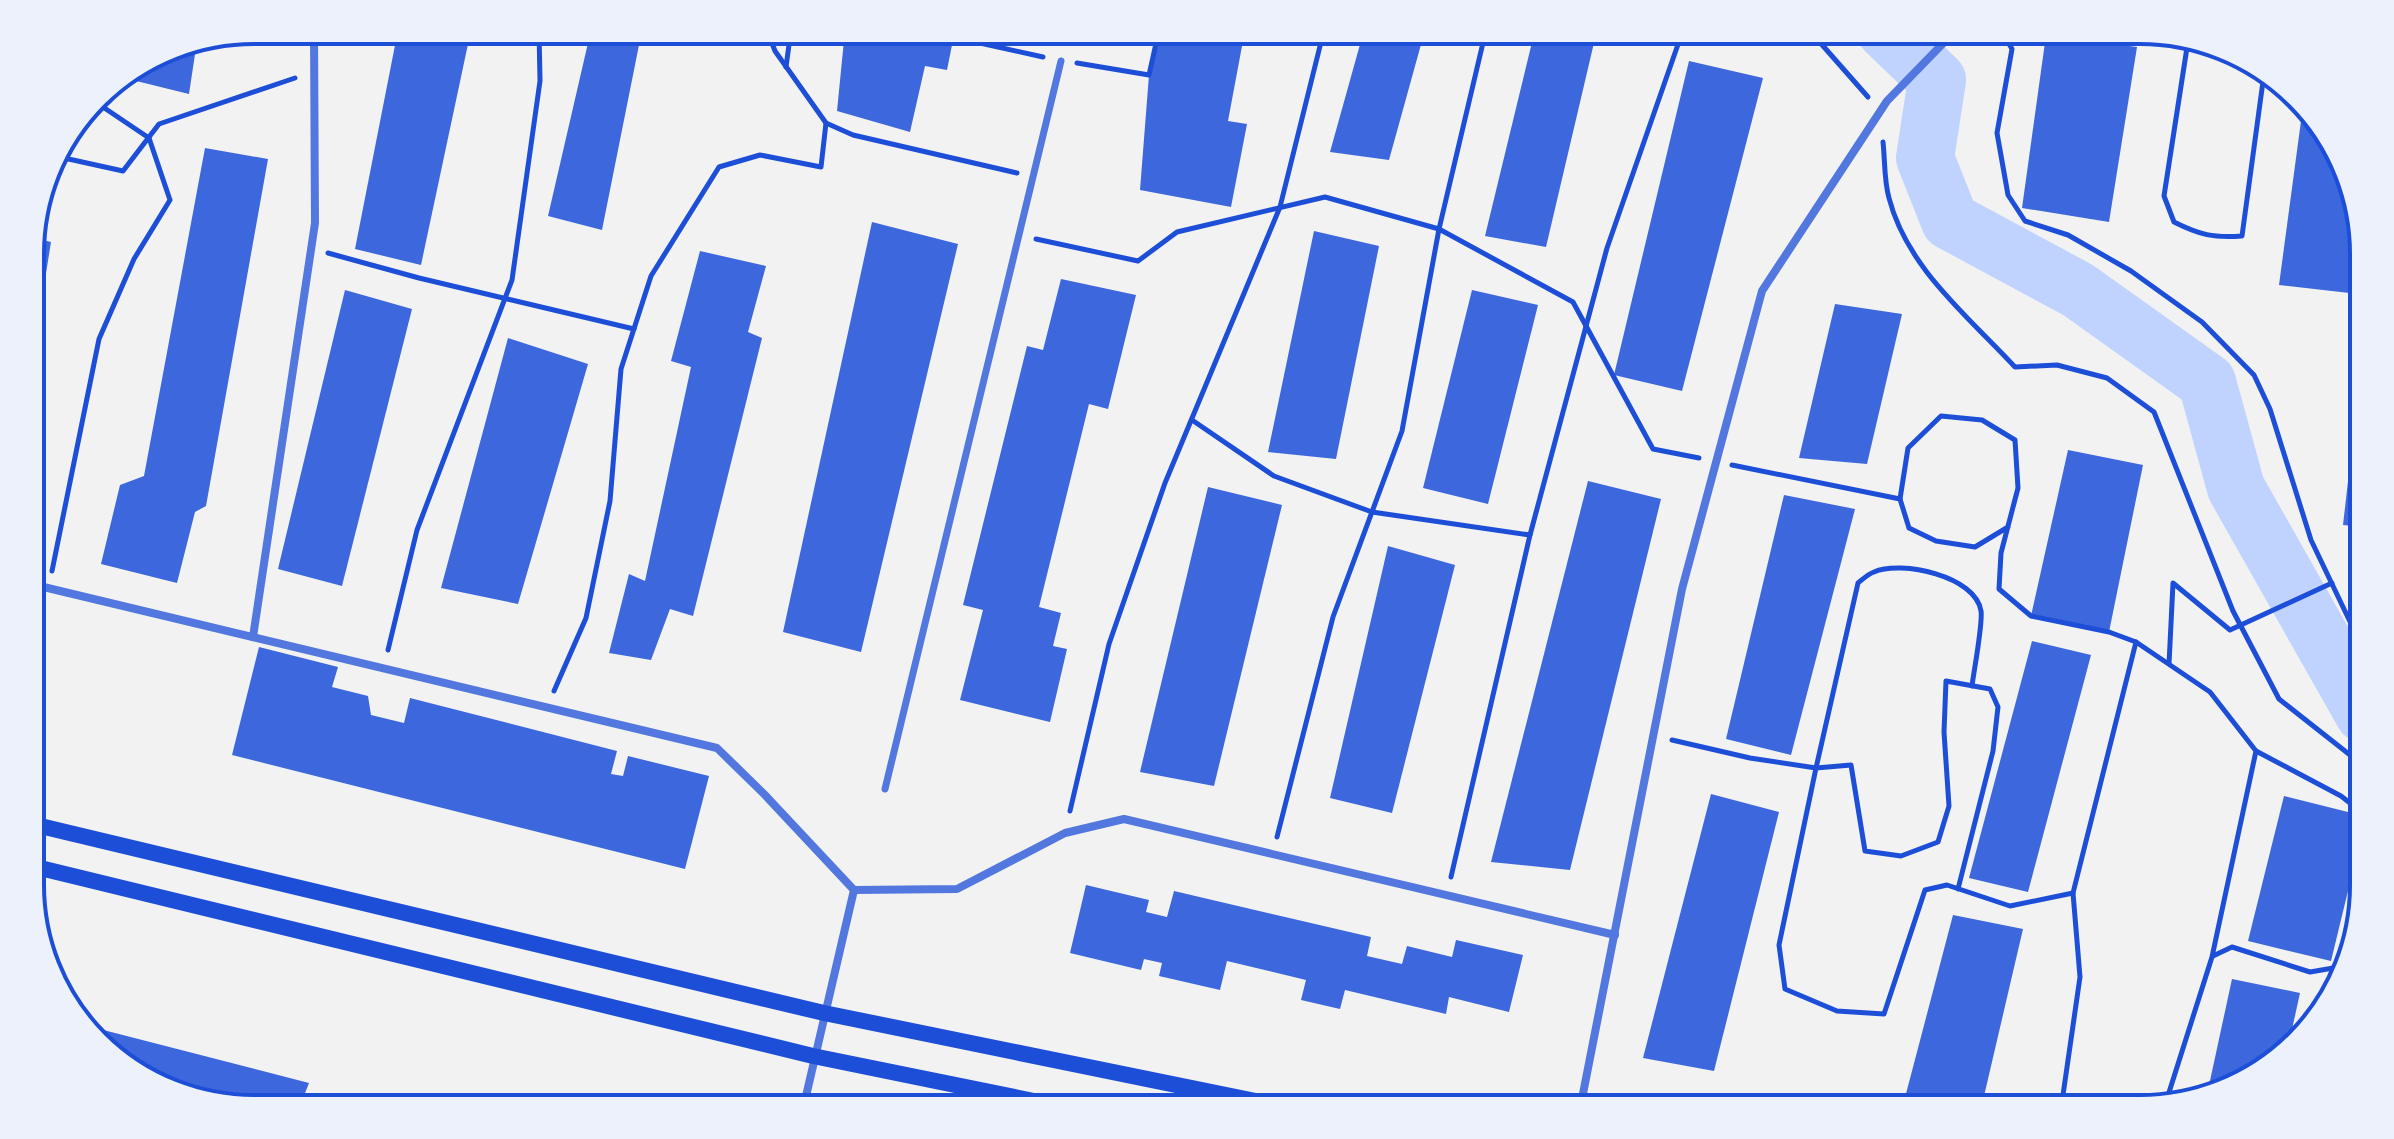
<svg xmlns="http://www.w3.org/2000/svg" width="2394" height="1139" font-family="Mulish,sans-serif">
<style>
.lines{fill:none;stroke-linecap:round;stroke-linejoin:round}
.river{stroke:#bfd3fe;stroke-width:58}
.building{fill:#3d67dc}
.path{stroke:#1d4ed8;stroke-width:5}
.pedestrian{stroke:#5277de;stroke-width:7}
.minor{stroke:#5277de;stroke-width:8}
.secondary{stroke:#1d4ed8;stroke-width:16}
.rim{fill:none;stroke:#1d4ed8;stroke-width:4}
</style>
<rect width="100%" height="100%" fill="#f2f2f2"/>
<g class="lines">
<path class="river" d="M1885,30l52,50 -12,78 25,63 128,69 129,92 29,106 128,226"/>
</g>
<g class="building">
<path d="M398,30h73l-50,235 -66,-16z"/>
<path d="M591,30h51l-40,200 -54,-14z"/>
<path d="M845,30h110l-8,40 -22,-4 -15,66 -73,-21z"/>
<path d="M1160,30h85l-17,91 19,3 -16,83 -91,-17 9,-115z"/>
<path d="M1364,30h61l-36,130 -59,-8z"/>
<path d="M1535,30h62l-51,217 -61,-11z"/>
<path d="M2046,35l91,12 -28,175 -87,-14z"/>
<path d="M197,41l-8,53 -69,-17 49,-30z"/>
<path d="M1689,61l74,17 -81,313 -68,-16z"/>
<path d="M2303,106l15,12 44,107v43l-4,26 -79,-9z"/>
<path d="M205,148l63,11 -62,347 -11,6 -18,71 -76,-19 19,-79 24,-9z"/>
<path d="M872,222l86,22 -97,408 -78,-20z"/>
<path d="M1314,231l65,15 -43,213 -68,-7z"/>
<path d="M31,237l20,5 -19,119h-1z"/>
<path d="M700,251l66,15 -18,66 14,6 -69,278 -23,-7 -19,51 -42,-7 20,-79 16,7 46,-214 -20,-6z"/>
<path d="M1061,279l75,16 -28,114 -19,-5 -50,203 22,6 -8,33 14,3 -17,73 -90,-22 23,-90 -20,-5 64,-259 16,4z"/>
<path d="M345,290l67,19 -70,277 -64,-17z"/>
<path d="M1472,290l66,15 -50,199 -65,-16z"/>
<path d="M1835,304l67,10 -35,150 -68,-6z"/>
<path d="M508,338l80,26 -70,240 -77,-16z"/>
<path d="M2361,368h2v159l-20,-2z"/>
<path d="M2068,450l75,15 -34,167 -78,-16z"/>
<path d="M1588,481l73,18 -91,371 -79,-8z"/>
<path d="M1208,487l74,18 -68,281 -74,-14z"/>
<path d="M1784,495l71,14 -64,246 -65,-16z"/>
<path d="M1388,546l67,19 -63,248 -62,-15z"/>
<path d="M2032,641l59,14 -63,237 -59,-14z"/>
<path d="M259,647l79,20 -6,20 36,9 3,19 33,8 6,-25 207,53 -6,23 12,2 5,-20 81,20 -24,93 -453,-114z"/>
<path d="M1711,794l68,18 -65,259 -71,-13z"/>
<path d="M2284,796l80,20v9l-33,136 -83,-20z"/>
<path d="M1086,885l63,15 -3,12 21,5 7,-26 197,46 -4,19 35,8 5,-18 45,11 4,-17 67,15 -14,57 -60,-15 -3,17 -101,-24 -5,19 -39,-9 5,-20 -79,-19 -7,29 -61,-14 3,-13 -18,-4 -3,11 -71,-17z"/>
<path d="M1953,915l70,14 -42,180h-79z"/>
<path d="M2232,979l68,14 -11,50 -25,28 -56,19z"/>
<path d="M80,1024l229,59 -9,23 6,3h-52l-99,-23z"/>
</g>
<g class="lines">
<g class="path">
<path d="M767,30l8,21 51,72 27,12 164,38"/>
<path d="M983,30l-3,13 63,14"/>
<path d="M1809,30l59,67"/>
<path d="M2001,30l11,19 -15,84 11,62 17,26 43,14 63,36 71,51 52,53 16,34 41,131 43,90 9,6"/>
<path d="M2188,41l-24,155 10,26c26,13 39,16 68,14l22,-162"/>
<path d="M1077,63l72,12 10,-45"/>
<path d="M786,67l5,-37"/>
<path d="M1883,142c2,18 1,39 6,56 18,70 79,118 126,169l42,-2 50,13 47,34 79,199 46,88 85,67"/>
<path d="M47,177l17,-19 59,13 36,-47 136,-46"/>
<path d="M1036,239l102,22 39,-29 148,-35 114,32 134,73 80,147 46,9"/>
<path d="M328,253l91,25 215,51"/>
<path d="M1192,420l82,56 98,36 158,23"/>
<path d="M1732,465l168,34"/>
<path d="M2008,527l-33,20 -39,-6 -27,-13 -9,-29 8,-51 33,-32 41,4 33,20 3,48 -17,65 -2,36 32,27 78,16 27,10"/>
<path d="M52,571l47,-232 35,-80 36,-59 -21,-62 -55,-37"/>
<path d="M388,650l29,-120 95,-250 28,-199 -1,-51"/>
<path d="M2169,664l4,-81 57,47 102,-47"/>
<path d="M554,691l32,-73 24,-117 11,-132 30,-93 68,-109 41,-12 61,12 5,-44"/>
<path d="M1672,740l78,18 66,10 42,-185c5,-4 10,-9 16,-11 27,-12 102,4 107,39 2,12 -7,59 -9,75"/>
<path d="M2256,751l85,45 23,18"/>
<path d="M1070,811l39,-167 56,-161 115,-276 44,-177"/>
<path d="M1277,837l56,-220 69,-186 37,-202 47,-199"/>
<path d="M1451,877l79,-342 77,-287 76,-218"/>
<path d="M1958,889l35,-138 5,-44 -8,-18 -44,-8 -2,51 5,74 -11,36 -37,14 -36,-5 -14,-86 -35,3 -37,177 6,44 52,22 47,3 41,-124 22,-5 63,21 63,-13"/>
<path d="M2213,956l19,-9 78,25 35,-6"/>
<path d="M2090,1109l-27,-14 17,-118 -7,-84 63,-251 74,50 46,59 -44,206 -47,148"/>
</g>
<path class="pedestrian" d="M885,789l176,-728"/>
<g class="minor">
<path d="M31,584l686,164 47,46 90,96 -51,219"/>
<path d="M253,637l62,-414 -1,-193"/>
<path d="M854,890l103,-1 108,-56 59,-14 491,116"/>
<path d="M1580,1109l102,-520 80,-298 125,-190 69,-71"/>
</g>
<g class="secondary">
<path d="M32,824l792,189 470,96"/>
<path d="M32,866l781,190 260,53"/>
</g>
</g>
<path d="M0 0H2394V1139H0ZM254 44H2140A210 210 0 0 1 2350 254V885A210 210 0 0 1 2140 1095H254A210 210 0 0 1 44 885V254A210 210 0 0 1 254 44Z" fill="#edf1fc" fill-rule="evenodd"/>
<path class="rim" d="M254 44H2140A210 210 0 0 1 2350 254V885A210 210 0 0 1 2140 1095H254A210 210 0 0 1 44 885V254A210 210 0 0 1 254 44Z"/>
</svg>
